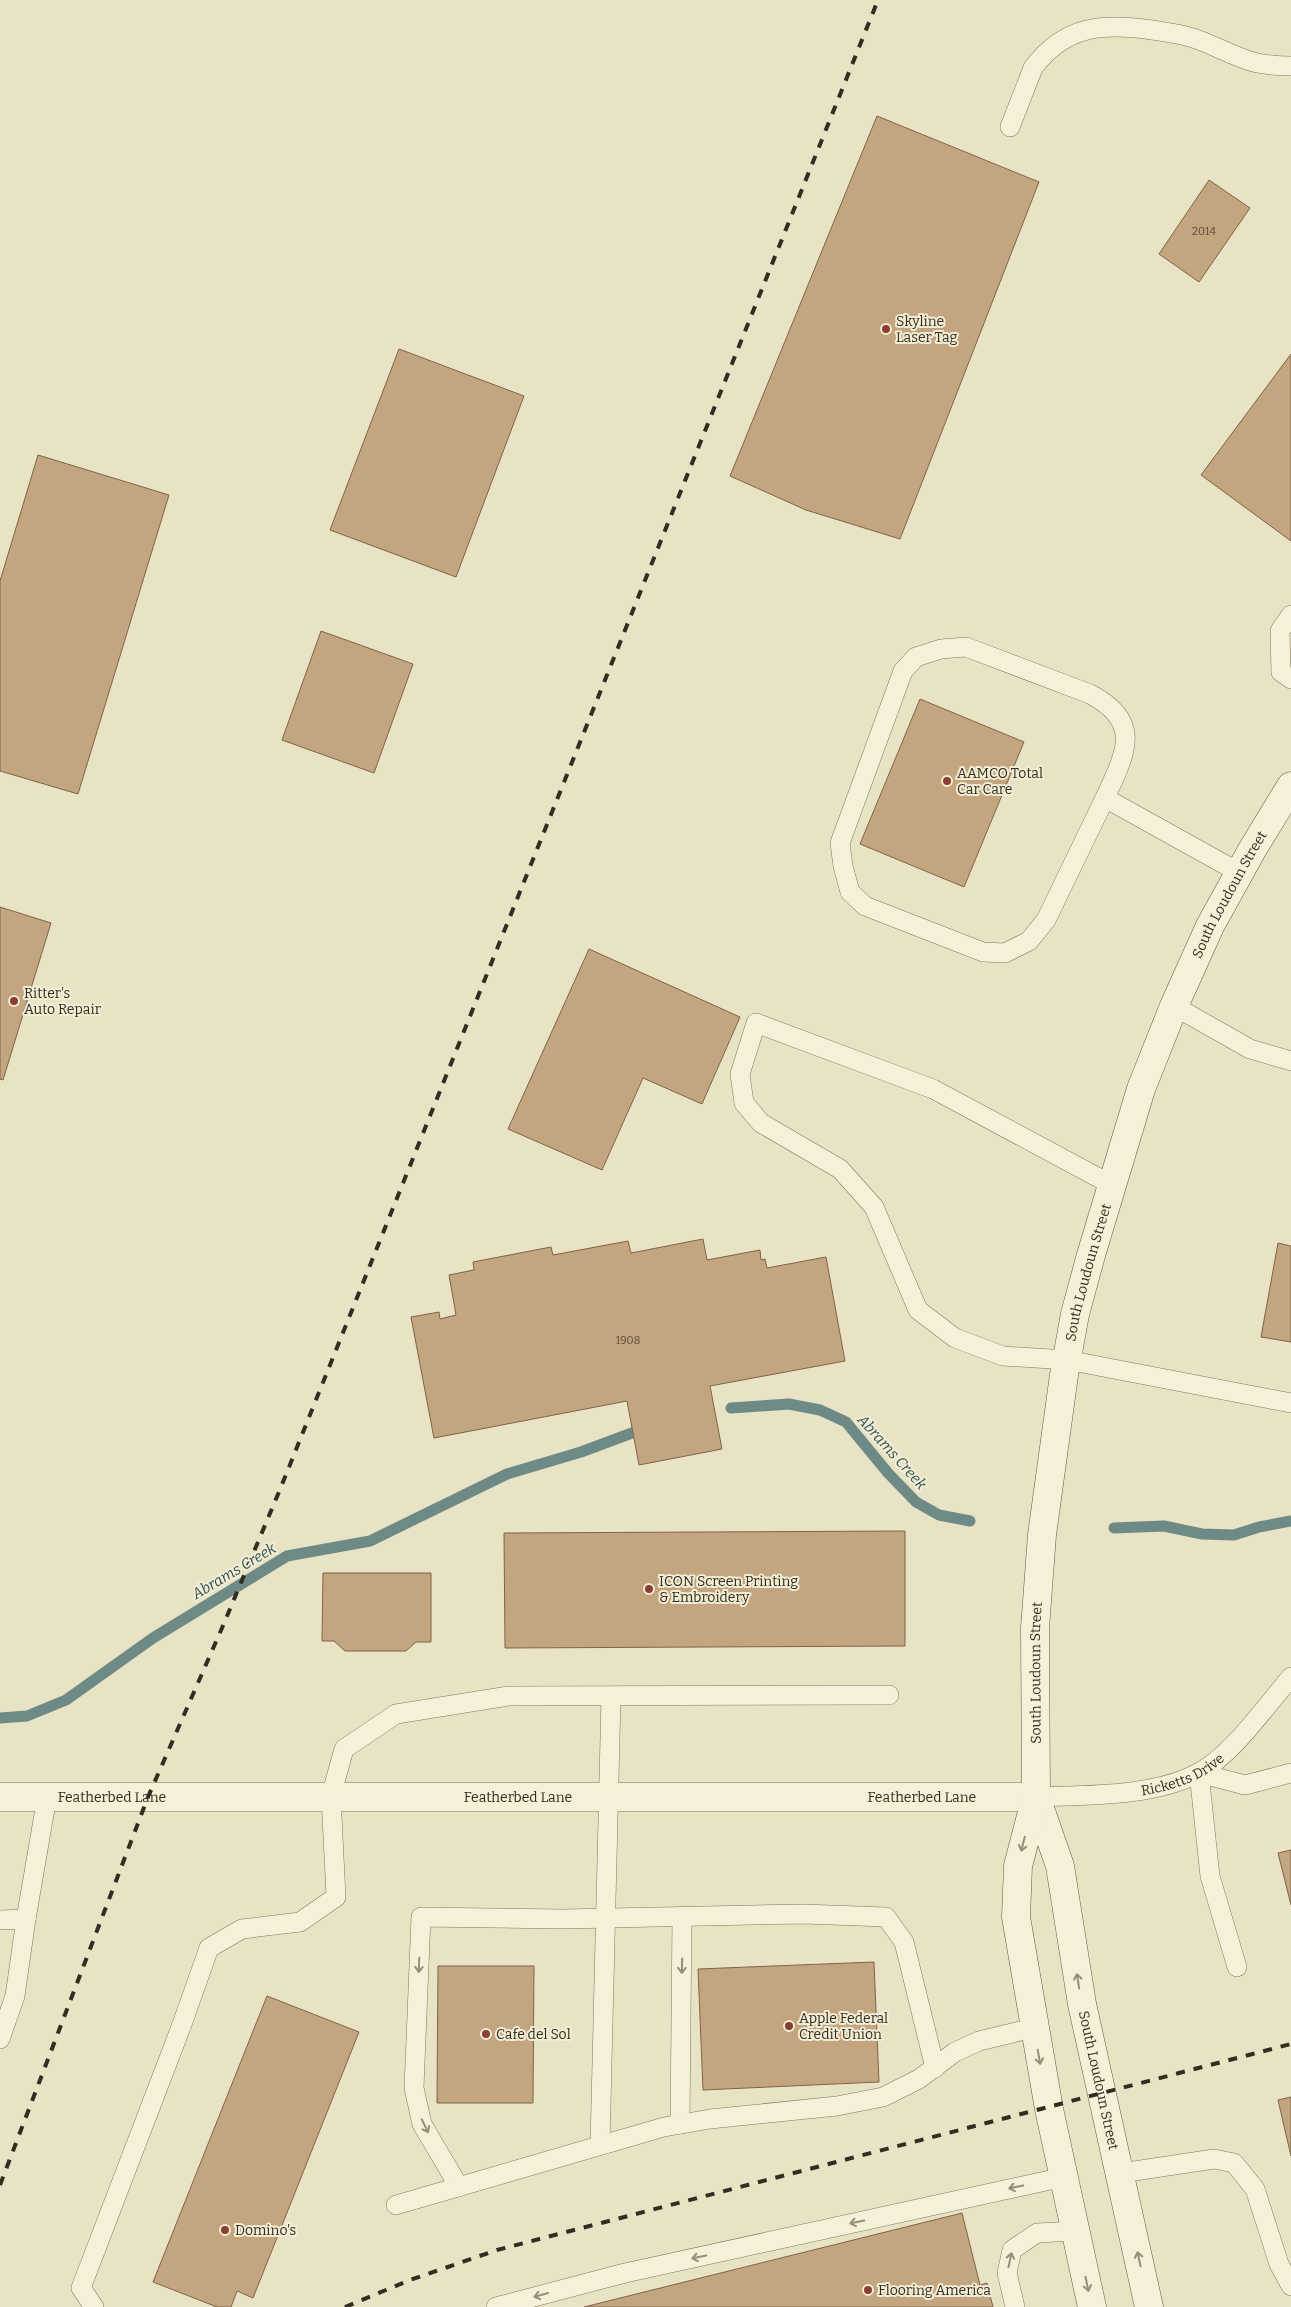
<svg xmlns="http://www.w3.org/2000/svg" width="1291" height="2307" font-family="Bitter,serif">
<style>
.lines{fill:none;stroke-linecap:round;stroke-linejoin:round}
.stream{stroke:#6e8a87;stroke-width:11}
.building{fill:#c3a57f;stroke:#7f6446}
.service-casing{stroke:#82765d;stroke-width:20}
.tertiary-casing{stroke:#82765d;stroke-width:29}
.secondary-casing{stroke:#645740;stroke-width:29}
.service{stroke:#f5f0d8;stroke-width:19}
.tertiary{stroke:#f5f0d8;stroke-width:28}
.secondary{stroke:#f5f0d8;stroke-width:28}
.rail{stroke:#342c20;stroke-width:4;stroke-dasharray:9 9;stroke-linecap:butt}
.oneway{stroke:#948e7c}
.poi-dot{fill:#8b3f34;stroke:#f2edd4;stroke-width:2}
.labels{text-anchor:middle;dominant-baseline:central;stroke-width:4;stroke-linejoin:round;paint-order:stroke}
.number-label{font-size:11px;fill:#584a38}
.poi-label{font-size:14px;fill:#342c20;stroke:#f2edd4;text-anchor:start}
.street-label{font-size:14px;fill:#342c20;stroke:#f2edd4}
.water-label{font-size:15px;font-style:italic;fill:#305052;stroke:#f2edd4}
</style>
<rect width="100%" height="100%" fill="#e9e3c5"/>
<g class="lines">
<g class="stream">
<path d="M731,1408l58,-4 31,6 26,12 42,51 28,29 23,13 31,6"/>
<path d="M1114,1528l50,-2 38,8 32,1 25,-8 32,-6"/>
<path d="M0,1718l27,-2 39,-16 87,-62 134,-82 83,-15 137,-67 74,-22 59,-22"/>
</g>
</g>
<g class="building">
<path d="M877,116l162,66 -139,357 -94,-29 -76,-34z"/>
<path d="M1209,180l41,28 -51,74 -40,-28z"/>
<path d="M399,349l125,47 -68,181 -126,-47z"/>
<path d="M1291,354v187l-90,-66z"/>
<path d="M38,455l131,40 -91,299 -78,-23v-190z"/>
<path d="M321,631l92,33 -39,109 -92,-33z"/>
<path d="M920,699l104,43 -60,145 -104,-43z"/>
<path d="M0,907l51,16 -48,157 -3,-1z"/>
<path d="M589,949l151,68 -38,87 -59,-26 -41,92 -94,-41z"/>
<path d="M703,1239l4,21 53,-10 1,10 4,-1 2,9 59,-11 19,104 -135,25 12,63 -83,16 -12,-64 -193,37 -23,-121 28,-5 1,7 16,-4 -7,-40 25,-5 -1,-8 78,-15 2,8 75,-14 3,12z"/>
<path d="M1278,1243l13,3v96l-30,-5z"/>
<path d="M905,1531v115l-400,2 -1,-115z"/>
<path d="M323,1573h108v69h-15l-10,9h-61l-11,-10h-12z"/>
<path d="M1291,1850v55l-13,-52z"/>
<path d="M874,1962l5,120 -176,8 -5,-121z"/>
<path d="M438,1966h96l-1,137h-96z"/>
<path d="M267,1996l92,36 -106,266 -16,-7 -6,16h-14l-64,-25z"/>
<path d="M1291,2097v59l-13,-56z"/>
<path d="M962,2213l18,72 7,-2 6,24h-409z"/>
</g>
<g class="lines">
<g class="service-casing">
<g id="service">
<path d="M1010,127l23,-59c32,-43 70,-45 119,-38 13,2 28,4 41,8 22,7 42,20 64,25 11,2 23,3 34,3"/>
<path d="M1291,615l-11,16 1,41 10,7"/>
<path d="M1105,798l-59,122 -17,21 -24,12 -22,-1 -118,-46 -15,-14 -7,-26 -3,-23 63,-172 13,-14 25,-8 25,-2 124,47c54,28 35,60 15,104l135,75"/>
<path d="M1174,1006l76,43 41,12"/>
<path d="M1112,1185l-179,-96 -177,-66 -16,51 4,29 17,20 79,46 34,38 44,103 37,28 48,18 64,4 224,43"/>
<path id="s1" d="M1036,1797c49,-2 118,0 162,-24 33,-17 68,-67 93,-96"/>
<path d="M0,1920l26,-1 21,-122"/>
<path d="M1237,1967l-27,-91 -11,-103 46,12 46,-12"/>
<path d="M0,2039l15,-43 11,-77"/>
<path d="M680,2124l2,-207"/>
<path d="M600,2145l11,-448"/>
<path d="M1121,2173l93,-14 20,4 21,26 24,75 12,22"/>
<path d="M459,2187l-37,-63 -8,-36 7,-171 143,2 239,-5 83,3 18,25 31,126"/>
<path d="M396,2205l268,-78 46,-8 127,-13 46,-9 36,-18 36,-27 24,-11 54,-13"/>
<path d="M94,2307l-13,-19 100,-261 28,-79 33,-19 58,-7 36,-25 -5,-101 13,-47 52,-35 113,-18 380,-1"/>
<path d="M496,2307l129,-34 439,-96"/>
<path d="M1015,2307l-8,-34 5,-23 25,-17 39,-2"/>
</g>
</g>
<g class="tertiary-casing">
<g id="tertiary">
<path id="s2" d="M0,1797c345,0 690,0 1036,0"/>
</g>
</g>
<g class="secondary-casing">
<g id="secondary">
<path id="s3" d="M1036,1797l24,69 22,138 67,303"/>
<path id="s4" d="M1092,2307l-43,-198 -33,-192 2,-51 18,-69 -1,-169 7,-93 22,-160 11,-61 16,-59 50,-166 33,-83 36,-80 42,-76 39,-64"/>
</g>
</g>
<use href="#service" class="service"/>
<use href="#tertiary" class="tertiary"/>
<use href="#secondary" class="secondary"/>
<g class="rail">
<path d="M0,2185l148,-388 74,-169 59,-141 597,-1487"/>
<path d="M345,2307l65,-27 87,-30 794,-206"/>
</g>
</g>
<defs><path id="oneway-shaft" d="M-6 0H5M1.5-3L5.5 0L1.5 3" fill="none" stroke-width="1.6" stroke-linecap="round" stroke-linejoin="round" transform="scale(1.25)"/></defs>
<g class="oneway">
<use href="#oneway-shaft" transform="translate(1023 1844) rotate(104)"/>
<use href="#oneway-shaft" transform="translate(419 1965) rotate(92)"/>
<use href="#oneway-shaft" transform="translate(682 1966) rotate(91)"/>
<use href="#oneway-shaft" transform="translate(1078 1981) rotate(-99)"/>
<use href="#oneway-shaft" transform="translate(1039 2057) rotate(80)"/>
<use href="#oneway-shaft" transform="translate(425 2126) rotate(64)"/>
<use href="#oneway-shaft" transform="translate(1016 2187) rotate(168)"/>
<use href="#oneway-shaft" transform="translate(857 2222) rotate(168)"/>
<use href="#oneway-shaft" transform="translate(699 2257) rotate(168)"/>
<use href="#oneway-shaft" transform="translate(1139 2259) rotate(-102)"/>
<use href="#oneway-shaft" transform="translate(1010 2260) rotate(-78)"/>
<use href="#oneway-shaft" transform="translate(1087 2284) rotate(78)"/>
<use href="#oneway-shaft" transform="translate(541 2295) rotate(165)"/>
</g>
<g class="poi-dot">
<circle cx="886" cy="329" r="5"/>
<circle cx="947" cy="781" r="5"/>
<circle cx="14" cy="1001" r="5"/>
<circle cx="649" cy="1589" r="5"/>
<circle cx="789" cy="2026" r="5"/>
<circle cx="486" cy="2034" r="5"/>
<circle cx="225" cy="2230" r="5"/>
<circle cx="868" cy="2290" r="5"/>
</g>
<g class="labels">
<g class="number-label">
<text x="1204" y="231">2014</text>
<text x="628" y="1340">1908</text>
</g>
<g class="poi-label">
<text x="896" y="321">Skyline<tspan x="896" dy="16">Laser Tag</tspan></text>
<text x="957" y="773">AAMCO Total<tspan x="957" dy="16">Car Care</tspan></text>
<text x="24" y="993">Ritter's<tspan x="24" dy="16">Auto Repair</tspan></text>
<text x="659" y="1581">ICON Screen Printing<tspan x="659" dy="16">&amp; Embroidery</tspan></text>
<text x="799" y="2018">Apple Federal<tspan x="799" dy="16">Credit Union</tspan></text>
<text x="496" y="2034">Cafe del Sol</text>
<text x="235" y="2230">Domino's</text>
<text x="878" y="2290">Flooring America</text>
</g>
<g class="street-label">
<text stroke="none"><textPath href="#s4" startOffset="1454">South Loudoun Street</textPath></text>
<text stroke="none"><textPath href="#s4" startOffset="1049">South Loudoun Street</textPath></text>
<text stroke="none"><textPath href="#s4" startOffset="644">South Loudoun Street</textPath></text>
<text stroke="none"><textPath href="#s1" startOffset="150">Ricketts Drive</textPath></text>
<text stroke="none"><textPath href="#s2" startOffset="112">Featherbed Lane</textPath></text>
<text stroke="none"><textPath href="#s2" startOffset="922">Featherbed Lane</textPath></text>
<text stroke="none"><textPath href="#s2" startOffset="518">Featherbed Lane</textPath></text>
<text stroke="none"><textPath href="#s3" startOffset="291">South Loudoun Street</textPath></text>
</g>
<g class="water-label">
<text transform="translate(892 1452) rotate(48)">Abrams Creek</text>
<text transform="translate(234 1571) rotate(-31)">Abrams Creek</text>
</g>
</g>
</svg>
